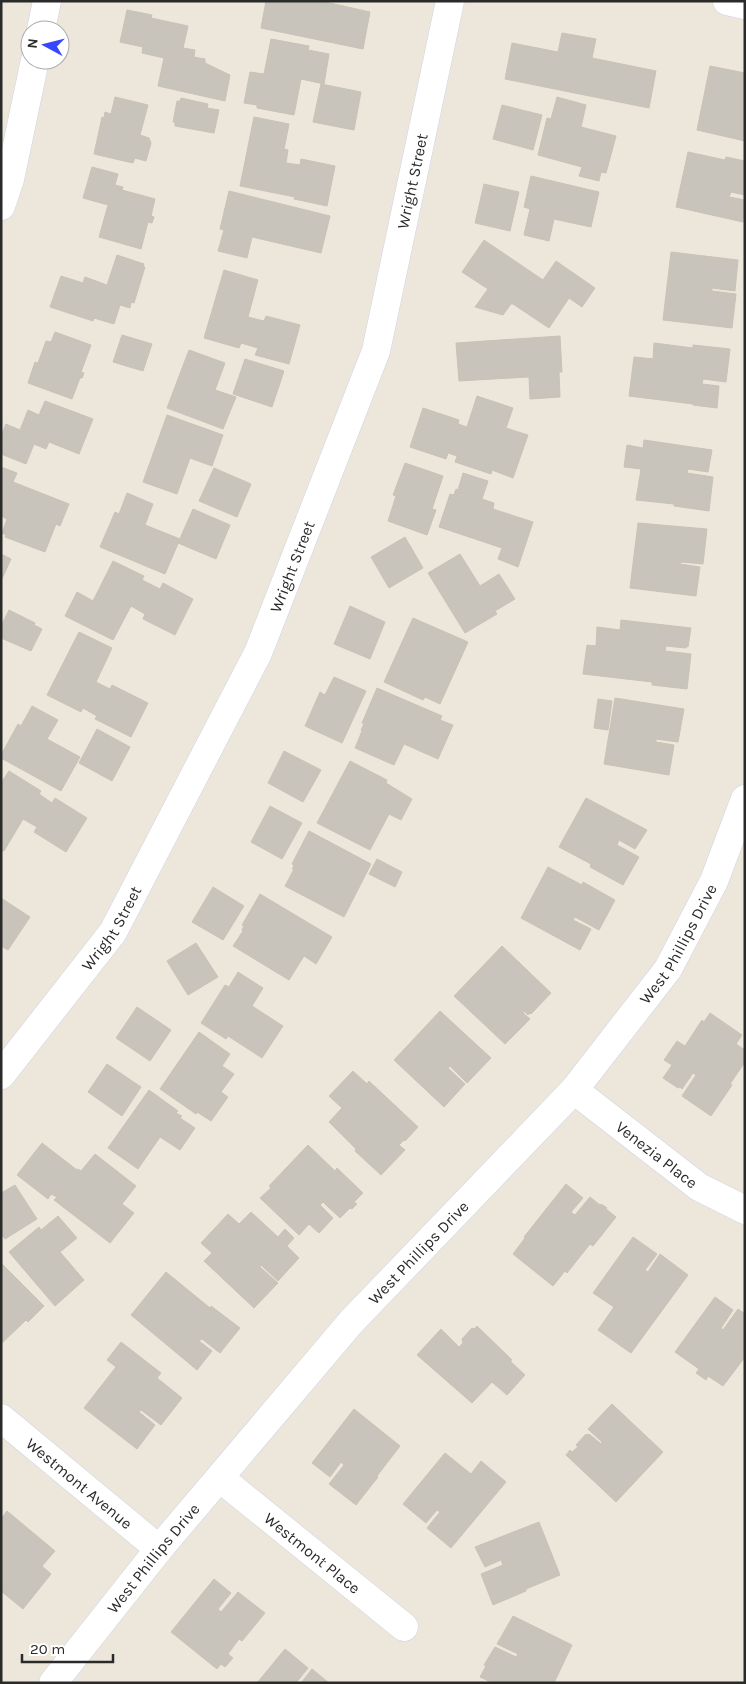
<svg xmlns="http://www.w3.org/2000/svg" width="746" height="1684" font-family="Karla,sans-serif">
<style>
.building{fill:#c8c4bb;stroke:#c8c3b4}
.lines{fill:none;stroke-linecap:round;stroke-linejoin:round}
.minor-casing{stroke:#d0d2e4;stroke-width:29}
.minor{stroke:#fff;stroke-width:28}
.labels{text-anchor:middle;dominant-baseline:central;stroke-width:4.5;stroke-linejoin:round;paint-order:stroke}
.street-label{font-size:16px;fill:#2a2a2a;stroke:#fff}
</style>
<rect width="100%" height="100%" fill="#ede7db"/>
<g class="building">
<path d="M266,1h55l49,11 -7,37 -102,-21z"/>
<path d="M127,10l25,5 -1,3 37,8 -5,22 12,2 -1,7 11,2v4l25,12 -5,26 -67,-15 6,-28 -22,-5 1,-6 -23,-5z"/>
<path d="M562,33l34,6 -4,19 64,13 -7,37 -144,-29 7,-36 46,9z"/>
<path d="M271,39l38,7 -1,4 21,4 -5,30 -23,-5 -7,36 -37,-7v-3l-13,-2 6,-31 14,2z"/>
<path d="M710,66l35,7v68l-48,-11z"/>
<path d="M321,84l40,8 -7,38 -41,-8z"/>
<path d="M115,97l33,8 -8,30 9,3 2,5 -5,18 -11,-3 -2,5 -39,-9 8,-37 2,1 1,-6 6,2z"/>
<path d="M557,97l29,8 -5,22 35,9 -10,37 -5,-1 -2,9 -20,-5 3,-9 -44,-12 9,-37 4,1z"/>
<path d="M181,98l27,6 -1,4 12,2 -5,23 -39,-7v-4h-2l4,-21h3z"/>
<path d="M502,105l40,10 -9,35 -40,-11z"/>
<path d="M254,117l35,7 -5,25 4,1 -2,13 14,2 1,-6 34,7 -8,40 -33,-7 1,-2 -55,-11z"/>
<path d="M688,152l37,8 1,-3 19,4v34l-14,-3 -2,5 16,3 -2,22 -67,-15z"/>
<path d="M92,167l26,7 -3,11 8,2 -1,3 33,9 -4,17 3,1 -2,6 -4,-1 -7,27 -42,-12 9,-32 -25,-7z"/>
<path d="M531,176l68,16 -8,35 -37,-8 -5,22 -25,-6 6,-26 -6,-2z"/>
<path d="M484,184l35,8 -9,39 -35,-8z"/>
<path d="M229,191l101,25 -9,37 -69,-16 -5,21 -29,-7 6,-21 -4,-1z"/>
<path d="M484,240l59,40 13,-19 39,27 -13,19 -13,-9 -20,30 -36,-24h-2l-8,11 -28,-8 13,-18 -26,-17z"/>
<path d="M671,252l67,8 -3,31 -23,-3v3l24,3 -4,34 -69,-8z"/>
<path d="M117,255l27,9 -1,3h2l-11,36 -3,-1 -1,6 -10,-3 -6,19 -20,-6 -1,3 -43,-14 11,-31 22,7 2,-6 22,8z"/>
<path d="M224,270l34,10 -10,37 16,4 2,-5 34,9 -11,39 -34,-9 3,-7 -17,-5 -2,5 -35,-10z"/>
<path d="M55,332l36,13 -10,27 3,1 -2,5h-2l-8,21 -44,-16 7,-21 3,1 8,-22 5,1z"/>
<path d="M122,335l30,9 -9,27 -30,-9z"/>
<path d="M560,336l2,36h-3l1,25 -30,2 -1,-22 -70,4 -3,-38z"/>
<path d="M654,343l39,5v-3l37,4 -4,33 -23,-3 -1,5 17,2 -2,22 -24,-3v-1l-64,-8 5,-39 19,2z"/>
<path d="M189,350l36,13 -10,27 21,7 -13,32 -56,-21z"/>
<path d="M245,359l39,12 -12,36 -39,-13z"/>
<path d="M477,396l36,12 -7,20 22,7 -15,43 -21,-8 -1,4 -36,-12 2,-6 -9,-3 -2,6 -36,-12 13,-39 36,12 -1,4 9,3z"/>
<path d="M45,401l48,18 -14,35 -30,-12 -3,7 -12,-5 -8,20 -25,-10v-18l5,-12 14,6 8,-20 11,5z"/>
<path d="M167,415l56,20 -11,31 -22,-8 -13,36 -34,-12z"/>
<path d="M644,440l68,10 -4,22 -20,-3 -1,4 26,4 -4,34 -35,-5v-2l-38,-4 5,-31 -17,-2 3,-22 16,3z"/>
<path d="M405,463l38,13 -11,33 4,1 -9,25 -39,-14 8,-25 -3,-1z"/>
<path d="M1,467l16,6 -4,9 56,22 -9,22 -4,-2 -11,28 -40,-15 1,-2 -4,-2 5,-14 -6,-3z"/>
<path d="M214,468l37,16 -14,33 -38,-16z"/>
<path d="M463,473l25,8 -6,18 12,4 -1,6 40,13 -15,45 -20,-8 4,-11 -63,-21 11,-33 4,1 2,-6 2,1z"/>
<path d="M127,493l26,11 -8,21 35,14 -15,35 -65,-27 15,-35 4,2z"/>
<path d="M193,509l37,16 -14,34 -38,-16z"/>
<path d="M638,523l69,6 -4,35 -22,-2 -1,2 20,3 -4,29 -66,-8z"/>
<path d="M405,537l18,31 -34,20 -18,-31z"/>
<path d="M1,554l10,5 -10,22z"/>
<path d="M460,554l20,32 19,-12 16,25 -20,12 2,3 -32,19 -37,-60z"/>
<path d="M113,561l31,15 -2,4 18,9 3,-6 30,16 -18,36 -32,-16 2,-5 -14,-8 -18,34 -48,-24 12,-24 16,9z"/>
<path d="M350,606l35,16 -15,37 -36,-15z"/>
<path d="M9,610l26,13 -1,2 8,4 -11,22 -30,-13v-12z"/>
<path d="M413,618l55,24 -28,62 -15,-7 -2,3 -39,-18z"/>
<path d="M621,620l70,8 -3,19 -2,-1v2l-20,-2 -1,5 26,3 -4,35 -35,-4v-3l-69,-8 4,-29 9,1 1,-19 23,3z"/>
<path d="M79,632l33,16 -16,34 14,7 2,-4 36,18 -17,34 -36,-18 2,-3 -14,-8 -2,4 -34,-17z"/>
<path d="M334,677l32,14 -24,52 -37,-17 15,-34 5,3z"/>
<path d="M377,688l65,28 -2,4 13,5 -15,34 -34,-15 -10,21 -39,-17 7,-17 -1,-1 3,-6 -2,-1z"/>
<path d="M615,698l69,11 -6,33 -22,-3v3l18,3 -5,30 -65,-11z"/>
<path d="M598,699l14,2 -4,29 -14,-2z"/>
<path d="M32,706l26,14 -11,19 33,18 -19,34 -60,-33v-3l17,-31 3,2z"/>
<path d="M97,729l33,18 -18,34 -33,-18z"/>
<path d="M284,751l37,19 -18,32 -35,-19z"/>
<path d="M350,761l37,19 -1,3 26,16 -11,21 -12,-6 -19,36 -53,-27z"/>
<path d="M9,771l32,20 -2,3 13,9 3,-5 32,20 -21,34 -32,-20 3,-5 -14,-8 -19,32 -3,-1v-67z"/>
<path d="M586,798l61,32 -12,19 -16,-9 -2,5 22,12 -16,28 -33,-18 1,-3 -32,-17z"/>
<path d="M270,806l32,17 -20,36 -31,-17z"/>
<path d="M309,831l62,33 -27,53 -59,-31 9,-17h-2l2,-3 -2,-2z"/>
<path d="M377,859l25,13 -7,15 -26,-13z"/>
<path d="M548,867l34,18 1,-3 32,18 -16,30 -24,-13 -2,3 18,9 -11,21 -59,-32z"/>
<path d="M213,887l31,19 -21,34 -31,-18z"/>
<path d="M260,894l72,43 -16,27 -12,-8 -15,24 -56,-34 10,-15 -1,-1 2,-4 -2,-1z"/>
<path d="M1,898l29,19 -22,33 -7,-4z"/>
<path d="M196,943l22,34 -30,18 -21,-34z"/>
<path d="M502,946l49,47 -20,21 -1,-1 -2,2 -4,-4 -1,2 7,6 -25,25 -51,-48z"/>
<path d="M238,972l25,16 -11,18 31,20 -21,32 -34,-22 -2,3 -25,-16 24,-38 4,2z"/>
<path d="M137,1007l34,23 -21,31 -34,-23z"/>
<path d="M440,1011l51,47 -24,25 -17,-17 -2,2 17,16 -21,23 -50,-47z"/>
<path d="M710,1013l32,22 -6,9 9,6v12l-15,22 2,1 -21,31 -29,-20 14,-21 -3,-2 -11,16 -2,-2 -2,1 -15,-10 9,-13 -8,-5 13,-19 8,5 17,-26 2,2z"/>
<path d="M199,1032l31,22 -8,12 12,8 -13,18 7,5 -17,24 -14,-9 -1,2 -36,-25z"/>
<path d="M107,1064l34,23 -19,29 -34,-24z"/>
<path d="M353,1071l14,13 2,-3 49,46 -13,14 -1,-1 -5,5 6,5 -24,25 -26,-24 1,-2 -27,-27 13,-14 -13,-12z"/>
<path d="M149,1090l29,21 -2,2 6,3 -2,2 15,10 -15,22 -20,-13 -22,32 -30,-21z"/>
<path d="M42,1143l35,27 1,-1 3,2 14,-17 41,32 -14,18 12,9 -24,30 -56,-43 3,-3 -6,-3 -3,5 -31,-24z"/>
<path d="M308,1145l27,26 2,-3 26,25 -9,9 3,2 -5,5 -2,-1 -10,10 -17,-16 -3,3 13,13 -14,15 -10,-9 -10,11 -39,-37 11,-10 -2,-2z"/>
<path d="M566,1184l17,14 -12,14 4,3 15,-18 10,8 1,-1 6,4 -1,1 10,8 -23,29 -3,-2 -23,29 -2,-2 -12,15 -40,-32 12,-16 -1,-1z"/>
<path d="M15,1185l22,34 -32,20 -4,-5v-41z"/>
<path d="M251,1212l27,25 7,-8 9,9 -7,8 12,12 -21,23 -17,-16 -1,2 18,16 -24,25 -50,-47 8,-8 -11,-10 27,-29 11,10z"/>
<path d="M58,1216l19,22 -17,14 24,28 -29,26 -46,-54 30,-25 2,3z"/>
<path d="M633,1237l24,17 -12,16 3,2 12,-18 28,21 -57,78 -33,-23 16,-23 -21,-14z"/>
<path d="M1,1263l43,43 -16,16 -2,-2 -25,24z"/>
<path d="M166,1272l44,36 1,-2 29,22 -20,25 -18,-14 -3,2 13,10 -15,19 -66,-55z"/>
<path d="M715,1297l18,13 -12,18 2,2 15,-21 7,5v43l-22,29 -15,-10 -2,4 -10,-7 3,-4 -24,-17z"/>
<path d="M477,1326l35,34 -2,1 15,14 -18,20 -15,-13 -20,21 -55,-48 24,-26 18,18 4,-4 -1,-4 10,-11 2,1z"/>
<path d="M121,1342l40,31 -4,5 25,20 -21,27 -20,-15 -2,2 16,13 -18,24 -53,-41 32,-41 -9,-7z"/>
<path d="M612,1404l51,48 -47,50 -50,-47 4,-5 2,2 6,-5 -2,-2 10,-11 1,1 2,-1 12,10 1,-2 -14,-13z"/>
<path d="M354,1409l46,37 -23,30 1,1 -22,28 -27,-21 15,-19 -3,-3 -11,15 -18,-14z"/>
<path d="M445,1453l26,21 10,-13 25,21 -55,66 -24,-20 13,-16 -3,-2 -11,13 -23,-19z"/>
<path d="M7,1511l48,40 -13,15 9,8 -28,35 -22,-18v-72z"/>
<path d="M539,1522l21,53 -34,14v2l-33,14 -12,-31 22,-9 -2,-5 -16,7 -10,-20z"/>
<path d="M214,1579l17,14 -13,16 3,3 17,-20 27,21 -23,28 -3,-2 -11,15 5,4 -8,9 -4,-3 -4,5 -46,-37z"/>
<path d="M513,1616l59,29 -18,38h-61l-13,-6 6,-11 -2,-1 11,-18 21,10 2,-3 -21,-10z"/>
<path d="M285,1649l23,19 -12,15h-39z"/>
<path d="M312,1669l17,14h-28z"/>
</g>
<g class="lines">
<g class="minor-casing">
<g id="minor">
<path d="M727,1l18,4"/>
<path d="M41,30l6,-29"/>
<path d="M1,206l9,-27 25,-119"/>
<path id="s1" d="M1,1075l112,-143 145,-279 118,-302 74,-350"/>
<path id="s2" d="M574,1090l125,97 46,23"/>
<path id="s3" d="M1,1418l158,131"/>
<path id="s4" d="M220,1478l184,149"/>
<path id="s5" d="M53,1683l106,-134 192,-227 223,-232 94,-121 46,-88 31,-82"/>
</g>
</g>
<use href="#minor" class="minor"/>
</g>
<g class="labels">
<g class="street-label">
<text stroke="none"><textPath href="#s1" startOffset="994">Wright Street</textPath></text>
<text stroke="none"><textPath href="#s1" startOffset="589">Wright Street</textPath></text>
<text stroke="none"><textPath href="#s1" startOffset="184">Wright Street</textPath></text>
<text stroke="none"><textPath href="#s5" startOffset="970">West Phillips Drive</textPath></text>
<text stroke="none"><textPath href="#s2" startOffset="105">Venezia Place</textPath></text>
<text stroke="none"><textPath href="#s5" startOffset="565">West Phillips Drive</textPath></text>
<text stroke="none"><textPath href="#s3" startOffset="102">Westmont Avenue</textPath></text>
<text stroke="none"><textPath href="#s4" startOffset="119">Westmont Place</textPath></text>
<text stroke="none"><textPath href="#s5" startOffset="160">West Phillips Drive</textPath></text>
</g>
</g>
<rect width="746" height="1684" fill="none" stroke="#2a2a2a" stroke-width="5"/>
<g transform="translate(45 45) rotate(277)"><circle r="24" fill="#ffffff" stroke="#aaaaaa"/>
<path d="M0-4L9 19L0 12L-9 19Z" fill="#3647ff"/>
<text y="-8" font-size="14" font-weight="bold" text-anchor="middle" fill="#2a2a2a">N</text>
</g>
<path d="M22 1654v8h91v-8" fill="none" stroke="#2a2a2a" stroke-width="2.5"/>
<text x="30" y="1654" font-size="15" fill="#2a2a2a" stroke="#ffffff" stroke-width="4" paint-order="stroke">20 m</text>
</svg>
